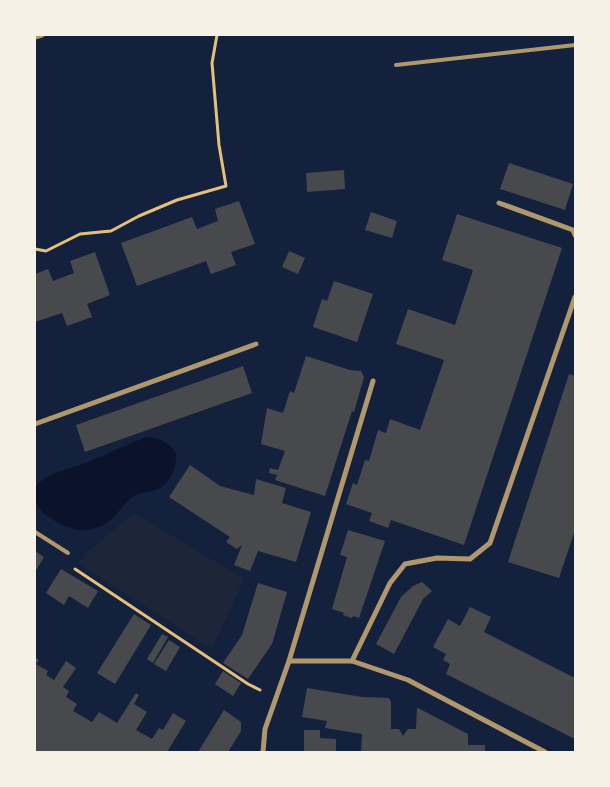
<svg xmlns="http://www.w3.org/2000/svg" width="610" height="787" font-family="'Times New Roman',serif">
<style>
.green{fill:#1d2539}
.water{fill:#0b132b}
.building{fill:#48494c}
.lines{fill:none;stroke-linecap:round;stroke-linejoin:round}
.path{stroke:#e5c07b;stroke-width:3}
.service{stroke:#b1986c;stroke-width:4}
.minor{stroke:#b1986c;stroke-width:5}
</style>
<rect width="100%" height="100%" fill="#14213d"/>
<path class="green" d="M134,513l110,66 -32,70 -134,-86 11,-12z"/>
<path class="water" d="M146,437c13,0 23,5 30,16 1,14 -6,30 -18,36 -8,4 -19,3 -26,8 -11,9 -17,23 -31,29 -7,3 -15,5 -22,4 -12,-1 -41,-16 -44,-29 -1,-4 0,-10 0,-15 15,-14 34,-17 53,-24 19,-8 38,-17 58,-25z"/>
<g class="building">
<path d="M509,163l64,21 -8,26 -65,-21z"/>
<path d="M344,170l1,19 -38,3 -1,-19z"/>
<path d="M239,201l16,43 -24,8 5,13 -25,9 -5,-13 -69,25 -16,-43 71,-26 5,12 21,-8 -3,-12z"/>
<path d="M371,212l26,9 -5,17 -27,-8z"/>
<path d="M457,214l105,34 -98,297 -73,-25 -3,8 -19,-7 3,-8 -26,-9 7,-21 4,2 8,-25 4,1 9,-31 8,3 4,-14 30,11 24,-70 -48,-16 12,-35 47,16 18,-55 -31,-10z"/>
<path d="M289,251l16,7 -7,16 -16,-7z"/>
<path d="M95,252l15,43 -23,9 5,13 -25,9 -5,-13 -27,9v-48l13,-5 5,12 21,-8 -4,-12z"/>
<path d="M334,281l39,13 -16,48 -44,-15 9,-28 5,2z"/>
<path d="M306,356l44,14 11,1 3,6 -10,35 -2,-1 -27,85 -50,-16 2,-5 -8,-2 1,-5 8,2 7,-19 -24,-7 6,-36 16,5 7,-22 4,2z"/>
<path d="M243,366l9,27 -167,59 -9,-27z"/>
<path d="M569,374l6,2v154l-16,48 -51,-16z"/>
<path d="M190,465l30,21 34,9 2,-16 30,9 -4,15 29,9 -15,50 -38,-11 -8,20 -16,-6 8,-20 -5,4 -11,-7 4,-5 -61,-40z"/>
<path d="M348,530l37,11 -26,77 -6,-2 -1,2 -9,-3 1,-2 -12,-4 15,-52 -7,-2z"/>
<path d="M35,551l9,6 -9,15z"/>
<path d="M61,569l37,22 -10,17 -19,-12 -5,9 -18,-12z"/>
<path d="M422,582l10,9 -9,8 -29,55 -18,-10 25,-47 12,-11z"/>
<path d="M258,583l29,9 -15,52 -24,35 -25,-16 19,-28z"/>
<path d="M470,607l21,10 -7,15 91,46v61l-129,-65 4,-10 -7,-4 3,-6 -13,-7 15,-28 12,7z"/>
<path d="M134,614l17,11 -36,59 -18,-11z"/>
<path d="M162,634l6,3 -15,26 -6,-4z"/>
<path d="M169,640l11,7 -14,24 -12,-7z"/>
<path d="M35,657l4,3 -3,4 12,7 -2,4 8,5 12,-19 10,7 -13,19 6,4 -3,6 11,7 -4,7 19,11 7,-10 18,11 19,-30 3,2 -5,9 13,8 -11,18 16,9 7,-11 4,2 10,-17 13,8 -19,31h-132z"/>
<path d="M223,671l18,12 -8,13 -18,-12z"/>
<path d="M307,688l55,9 27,1 2,4v27h8l4,7 5,-7h8l1,-21h1l50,26v11h17v7h-124l1,-18 -37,-6 2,-7 -25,-4z"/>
<path d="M224,710l17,12v9l-13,21h-30z"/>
<path d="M304,730h16v8l16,1v13h-32z"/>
</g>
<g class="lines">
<g class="path">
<path d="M35,249l11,2 34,-17 31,-3 28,-15 38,-16 49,-14 -7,-41 -7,-82 5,-28"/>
<path d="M75,569l173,115 12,6"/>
</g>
<g class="service">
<path d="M396,65l179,-20"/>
<path d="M35,532l33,21"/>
</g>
<g class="minor">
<path d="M35,37l7,-2"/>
<path d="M499,203l74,27 2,5"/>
<path d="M35,424l221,-80"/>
<path d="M289,661h63l56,19 137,72"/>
<path d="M352,661l38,-78 15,-19 32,-6 33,1 20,-16 85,-246"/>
<path d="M263,752l2,-23 24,-68 84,-280"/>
</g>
</g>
<rect width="610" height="787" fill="none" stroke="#f6f1e7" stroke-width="72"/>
</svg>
